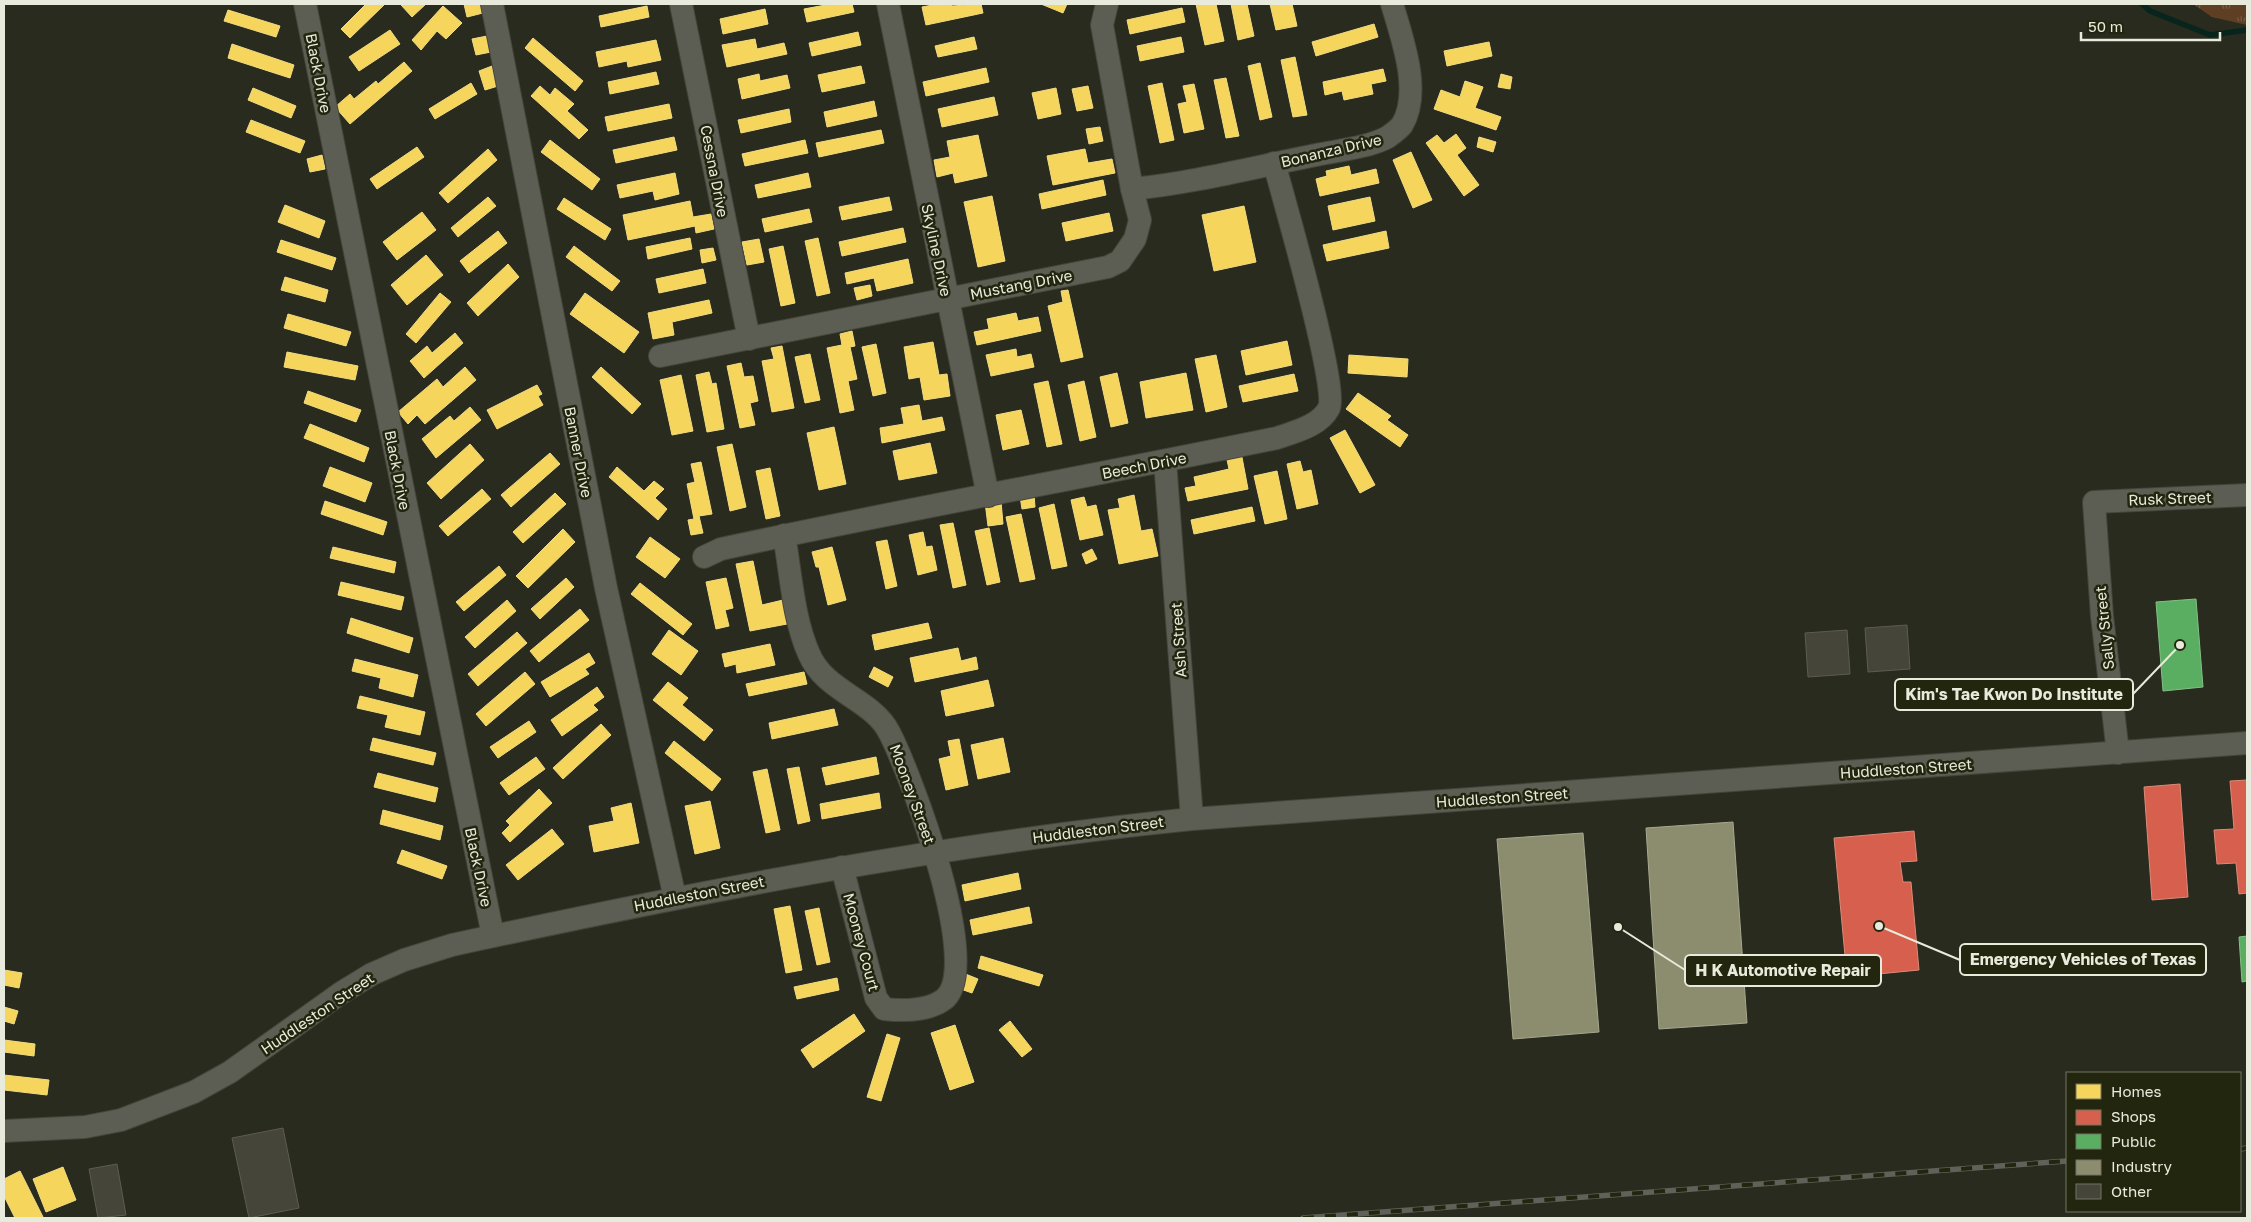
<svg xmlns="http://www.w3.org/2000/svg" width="2251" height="1222" font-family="'Golos Text',sans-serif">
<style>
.park{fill:url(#park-tufts)}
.homes{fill:#f6d55c;stroke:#f2dc82}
.shops{fill:#d6604d;stroke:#db8a78}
.public{fill:#5aae61;stroke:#85c086}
.industry{fill:#8c8c6e;stroke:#a8a88f}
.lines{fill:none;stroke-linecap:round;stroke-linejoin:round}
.stream{stroke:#07251d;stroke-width:5.5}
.building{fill:#45453a;stroke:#5e5c52}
.minor-casing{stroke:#44463b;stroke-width:24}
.minor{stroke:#5c5e54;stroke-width:22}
.rail-casing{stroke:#60625a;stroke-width:5.5}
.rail{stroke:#23260f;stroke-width:4;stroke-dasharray:11;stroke-linecap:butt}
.labels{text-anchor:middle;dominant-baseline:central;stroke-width:5;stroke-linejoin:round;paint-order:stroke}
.street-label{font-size:15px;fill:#e8ebdc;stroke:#23260f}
.leader{fill:none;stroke:#e8ebdc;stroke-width:2}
.callout-dot{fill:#e8ebdc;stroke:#23260f;stroke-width:2}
.callout{fill:#23260f;stroke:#e8ebdc;stroke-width:2}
.callout-label{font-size:16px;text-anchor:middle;font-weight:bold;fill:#e8ebdc}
</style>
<defs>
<pattern id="park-tufts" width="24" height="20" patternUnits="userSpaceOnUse" patternTransform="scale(1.25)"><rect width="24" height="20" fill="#5e3f24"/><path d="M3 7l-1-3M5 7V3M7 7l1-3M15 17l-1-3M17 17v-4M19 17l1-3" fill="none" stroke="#755b43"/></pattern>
</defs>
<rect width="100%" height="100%" fill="#282b1e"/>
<path class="park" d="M2193,4h54v21l-35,-8z"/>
<g class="homes">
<path d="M366,4h19l-35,34 -9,-9z"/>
<path d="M403,4h23l-14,13 -11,-12z"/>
<path d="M464,4h17l2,9 -16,4z"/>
<path d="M831,4h21l2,8 -47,10 -3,-13z"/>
<path d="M938,4h13l1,2 29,-2 2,9 -57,12 -4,-18z"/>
<path d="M1041,4h26l-4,9z"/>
<path d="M1196,4h20l8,37 -19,4z"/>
<path d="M1231,4h16l7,32 -16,4z"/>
<path d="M1270,4h22l5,22 -21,4z"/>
<path d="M443,6l19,17 -16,16 -9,-8 -16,19 -9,-10z"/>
<path d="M647,6l2,11 -48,10 -2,-11z"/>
<path d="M1182,8l3,14 -55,12 -3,-14z"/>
<path d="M765,9l3,15 -45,10 -3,-15z"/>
<path d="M228,10l52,16 -4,11 -52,-16z"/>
<path d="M1374,24l4,13 -62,19 -4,-14z"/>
<path d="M390,30l10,14 -41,27 -10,-14z"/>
<path d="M858,32l3,13 -49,11 -3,-13z"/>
<path d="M487,36l4,16 -15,3 -4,-16z"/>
<path d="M974,37l3,12 -39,8 -3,-11z"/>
<path d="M1181,37l3,15 -44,9 -3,-15z"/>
<path d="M533,38l50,43 -8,10 -50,-43z"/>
<path d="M755,39l2,10 27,-6 3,11 -60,13 -5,-22z"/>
<path d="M656,40l5,20 -33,7 -1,-6 -28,6 -3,-15z"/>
<path d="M1489,42l3,14 -45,10 -3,-15z"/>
<path d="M232,44l62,21 -4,13 -62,-20z"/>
<path d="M1295,57l12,58 -14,2 -12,-57z"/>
<path d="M404,62l8,9 -62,53 -15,-17 15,-13 4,5 22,-18 2,3z"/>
<path d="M1260,63l12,54 -12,3 -12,-54z"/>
<path d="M492,66l6,20 -13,4 -6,-19z"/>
<path d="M861,66l4,17 -43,9 -4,-17z"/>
<path d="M986,68l3,14 -63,14 -3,-14z"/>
<path d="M1383,69l3,12 -15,3 2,10 -29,6 -2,-9 -17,4 -2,-13z"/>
<path d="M656,72l3,12 -49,10 -2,-12z"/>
<path d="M759,74l1,7 27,-6 3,13 -48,11 -4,-20z"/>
<path d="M1501,74l11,3 -2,12 -12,-2z"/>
<path d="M1226,78l13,58 -13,2 -12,-58z"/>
<path d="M1465,81l18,6 -8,21 26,9 -5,13 -62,-21 7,-19 19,7z"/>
<path d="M471,83l6,11 -42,25 -6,-10z"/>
<path d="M1162,83l12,57 -14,3 -12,-57z"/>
<path d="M1194,84l10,45 -20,4 -6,-29 9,-2 -4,-16z"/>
<path d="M540,86l10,9 5,-7 19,16 -7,7 21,19 -9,9 -48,-43z"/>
<path d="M1088,86l5,22 -16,3 -5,-22z"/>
<path d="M253,88l43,18 -5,12 -43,-18z"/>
<path d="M1056,88l5,26 -23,5 -6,-26z"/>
<path d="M994,97l4,18 -56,12 -4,-18z"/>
<path d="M874,101l3,15 -50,11 -3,-15z"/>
<path d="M669,104l3,14 -64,13 -3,-14z"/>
<path d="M789,109l2,13 -50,11 -3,-13z"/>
<path d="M251,120l54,21 -5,12 -54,-21z"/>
<path d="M1100,127l3,14 -14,3 -3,-15z"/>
<path d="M881,130l3,13 -65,14 -3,-14z"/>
<path d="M1456,134l10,14 -9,7 22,30 -15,11 -38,-53 11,-8 7,8z"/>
<path d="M978,135l9,41 -32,7 -2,-10 -16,4 -3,-17 16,-3 -3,-16z"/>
<path d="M674,137l3,13 -61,13 -3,-13z"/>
<path d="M1479,137l17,5 -3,10 -16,-5z"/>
<path d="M550,140l50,39 -8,11 -51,-38z"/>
<path d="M805,140l3,13 -63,13 -3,-12z"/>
<path d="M417,147l7,10 -47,32 -7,-10z"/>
<path d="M488,149l9,11 -49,43 -9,-10z"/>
<path d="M1085,149l3,14 24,-4 3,14 -62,12 -6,-29z"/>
<path d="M1411,152l21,48 -19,8 -20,-48z"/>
<path d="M322,155l3,14 -15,3 -3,-13z"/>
<path d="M1349,166l2,9 25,-6 3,14 -59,13 -4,-17 11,-3 -1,-5z"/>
<path d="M675,173l4,21 -24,6 -2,-9 -33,7 -3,-13z"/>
<path d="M808,173l3,14 -53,11 -3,-13z"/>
<path d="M1103,180l3,15 -64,14 -3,-15z"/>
<path d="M992,196l13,65 -27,6 -14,-65z"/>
<path d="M488,197l8,9 -38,31 -7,-9z"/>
<path d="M889,197l3,13 -50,10 -3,-13z"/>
<path d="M1370,197l5,24 -42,9 -5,-24z"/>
<path d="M564,198l47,31 -6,11 -48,-31z"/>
<path d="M690,201l3,16 18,-3 3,15 -18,4 -1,-7 -67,14 -5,-25z"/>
<path d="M285,205l40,16 -6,17 -41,-16z"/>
<path d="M1244,206l12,56 -42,9 -12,-56z"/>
<path d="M809,209l3,13 -47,10 -3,-13z"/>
<path d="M422,212l14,18 -39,30 -14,-18z"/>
<path d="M1109,213l4,18 -47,10 -4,-18z"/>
<path d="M903,228l3,14 -64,14 -3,-14z"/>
<path d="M498,231l9,12 -38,30 -9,-12z"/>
<path d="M1386,231l3,17 -62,13 -4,-16z"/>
<path d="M690,238l2,11 -44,10 -2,-12z"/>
<path d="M818,238l12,55 -13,3 -12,-55z"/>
<path d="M759,239l5,23 -17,3 -5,-23z"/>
<path d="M281,240l55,18 -4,12 -55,-18z"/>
<path d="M574,246l46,35 -8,10 -46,-34z"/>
<path d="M783,246l12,57 -14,3 -12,-57z"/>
<path d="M713,248l3,12 -14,3 -2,-13z"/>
<path d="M426,255l17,20 -36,30 -16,-20z"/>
<path d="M908,259l5,24 -36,8 -3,-13 -27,6 -2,-11z"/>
<path d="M508,264l11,13 -41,39 -11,-13z"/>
<path d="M703,269l3,14 -47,10 -3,-14z"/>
<path d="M285,277l43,13 -3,12 -44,-12z"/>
<path d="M870,285l2,11 -15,4 -3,-12z"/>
<path d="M1068,290l15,67 -22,5 -13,-56 15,-4 -2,-11z"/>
<path d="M440,293l11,9 -35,41 -10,-9z"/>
<path d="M585,293l54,39 -15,21 -54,-39z"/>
<path d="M709,300l3,13 -40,9 2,13 -21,4 -5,-26z"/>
<path d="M1016,313l2,8 20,-4 3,14 -64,14 -3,-13 15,-3 -2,-10z"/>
<path d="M288,314l63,18 -5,14 -62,-18z"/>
<path d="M852,331l3,15 -5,1 7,32 -9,2 6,29 -14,3 -13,-65 15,-3 -2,-11z"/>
<path d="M455,333l8,10 -39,35 -14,-17 17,-15 5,7z"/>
<path d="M1287,341l5,24 -46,10 -5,-24z"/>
<path d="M933,342l6,33 8,-1 3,22 -26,4 -4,-23 -11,2 -5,-32z"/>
<path d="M876,344l10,49 -13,3 -11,-49z"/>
<path d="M782,346l12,62 -22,4 -10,-51 12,-2 -3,-11z"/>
<path d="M1016,349l1,8 14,-3 3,13 -43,9 -5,-21z"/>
<path d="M287,352l71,14 -3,14 -71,-13z"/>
<path d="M810,354l10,46 -15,3 -10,-46z"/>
<path d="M1216,355l11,52 -21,5 -11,-53z"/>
<path d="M1349,355l59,4 -1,18 -59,-4z"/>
<path d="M741,363l3,14 9,-1 5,25 -8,2 5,22 -15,3 -13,-62z"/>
<path d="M465,367l11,13 -51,44 -8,-9 -9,9 -10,-12 39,-33 6,8z"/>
<path d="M601,367l40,37 -9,10 -40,-37z"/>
<path d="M709,372l3,12 4,-1 8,46 -17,3 -11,-57z"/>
<path d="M1117,373l11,50 -17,4 -11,-50z"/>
<path d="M1186,373l7,37 -47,8 -6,-36z"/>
<path d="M1294,374l4,17 -55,11 -4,-16z"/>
<path d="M681,375l12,56 -21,4 -12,-55z"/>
<path d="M1048,381l14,63 -15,3 -13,-63z"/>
<path d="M1084,381l12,56 -16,4 -12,-56z"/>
<path d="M537,385l5,9 -4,2 5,9 -46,24 -10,-19z"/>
<path d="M308,391l53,19 -5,12 -52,-19z"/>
<path d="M1358,393l33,23 -4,4 21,15 -8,12 -54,-38z"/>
<path d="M919,405l3,16 20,-4 3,13 -63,13 -2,-15 24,-4 -3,-16z"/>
<path d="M470,407l11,13 -45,38 -14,-19 28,-23 4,5z"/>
<path d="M1021,410l8,34 -26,6 -7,-35z"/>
<path d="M310,424l59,24 -5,14 -60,-24z"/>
<path d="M834,427l12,57 -27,6 -12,-57z"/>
<path d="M1345,430l30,55 -15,8 -30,-55z"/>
<path d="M930,443l7,30 -38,7 -6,-29z"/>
<path d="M470,444l14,16 -43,39 -14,-16z"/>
<path d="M732,444l14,63 -16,4 -13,-64z"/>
<path d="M1241,452l7,37 -60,12 -3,-13 11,-2 -2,-9 35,-8 -3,-14z"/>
<path d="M550,453l10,11 -49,43 -10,-12z"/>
<path d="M1300,461l3,11 8,-2 7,34 -21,5 -10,-45z"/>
<path d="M701,462l11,52 -13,2 4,17 -12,2 -3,-15 6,-1 -7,-35 8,-2 -4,-18z"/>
<path d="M330,467l42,16 -7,19 -42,-16z"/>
<path d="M617,467l27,24 10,-10 10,8 -9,9 12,11 -9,11 -49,-43z"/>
<path d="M770,468l10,48 -14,3 -10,-48z"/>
<path d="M1277,471l10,48 -22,5 -11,-48z"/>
<path d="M482,489l9,10 -43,37 -9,-10z"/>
<path d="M555,493l11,11 -43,39 -10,-11z"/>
<path d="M1034,494l1,13 -13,2 -2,-13z"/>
<path d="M1134,495l7,36 11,-2 6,27 -39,8 -11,-54 12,-2 -2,-9z"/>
<path d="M1084,497l3,10 9,-2 7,30 -23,5 -9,-40z"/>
<path d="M325,501l62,21 -4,13 -62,-21z"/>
<path d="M1001,501l2,23 -15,2 -3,-24z"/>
<path d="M1054,504l13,62 -15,3 -13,-61z"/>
<path d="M1252,507l3,14 -61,13 -3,-14z"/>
<path d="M1021,514l14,65 -15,3 -14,-65z"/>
<path d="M953,523l13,62 -13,3 -13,-63z"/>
<path d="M989,528l11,54 -13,3 -12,-54z"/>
<path d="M563,529l12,13 -47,46 -12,-12z"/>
<path d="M923,532l3,15 6,-1 5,24 -19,5 -9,-40z"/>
<path d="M650,537l30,22 -15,19 -29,-21z"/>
<path d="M887,540l10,46 -11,3 -10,-47z"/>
<path d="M333,547l63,15 -2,11 -64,-15z"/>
<path d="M832,547l14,53 -18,5 -9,-38h-3l-4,-15z"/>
<path d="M1092,549l5,10 -11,5 -4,-10z"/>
<path d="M753,561l9,44 21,-5 4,24 -37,7 -14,-67z"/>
<path d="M499,566l7,9 -42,36 -8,-9z"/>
<path d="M566,578l8,9 -34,32 -9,-10z"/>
<path d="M726,578l7,30 -8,2 4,16 -13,3 -10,-47z"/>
<path d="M341,582l63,15 -3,13 -63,-15z"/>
<path d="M640,583l52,41 -9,11 -52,-41z"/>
<path d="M507,600l9,11 -41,37 -10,-11z"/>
<path d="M580,609l9,11 -50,42 -9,-11z"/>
<path d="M351,618l62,20 -4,15 -62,-20z"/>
<path d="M928,623l4,15 -57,12 -3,-15z"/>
<path d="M669,630l29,21 -17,24 -29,-21z"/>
<path d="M517,632l10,11 -49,43 -10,-12z"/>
<path d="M770,644l5,21 -38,8 -1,-9 -11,3 -3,-13z"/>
<path d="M958,648l3,13 15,-4 2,12 -63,13 -5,-24z"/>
<path d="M589,653l6,10 -10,6 4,5 -39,23 -9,-15z"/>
<path d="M355,659l63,16 -5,22 -34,-9 2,-10 -29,-7z"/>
<path d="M874,667l19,10 -5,10 -19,-10z"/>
<path d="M525,672l10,12 -49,42 -10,-12z"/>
<path d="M804,672l3,12 -58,12 -3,-12z"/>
<path d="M988,680l6,26 -48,10 -5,-25z"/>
<path d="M668,682l20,16 -6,7 31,25 -9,11 -51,-41z"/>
<path d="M597,687l7,10 -11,8 5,5 -36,26 -11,-16z"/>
<path d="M360,696l65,16 -5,23 -35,-8 3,-12 -31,-7z"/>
<path d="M834,709l4,16 -66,14 -3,-16z"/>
<path d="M529,721l7,11 -38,26 -8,-11z"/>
<path d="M601,724l10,11 -48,44 -10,-11z"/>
<path d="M373,738l63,15 -3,12 -63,-15z"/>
<path d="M1003,738l7,34 -32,7 -7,-34z"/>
<path d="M959,739l9,46 -22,5 -7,-31 12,-3 -3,-15z"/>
<path d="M674,741l47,38 -9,12 -47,-38z"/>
<path d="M536,757l9,12 -36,26 -9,-12z"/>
<path d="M876,757l3,17 -53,11 -4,-17z"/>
<path d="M799,767l11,54 -12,3 -11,-55z"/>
<path d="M767,769l13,61 -14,3 -13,-61z"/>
<path d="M378,773l60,15 -3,14 -61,-15z"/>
<path d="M539,789l13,14 -42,39 -8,-9 8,-8 -4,-4z"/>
<path d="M879,793l2,15 -59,11 -2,-15z"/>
<path d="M710,801l10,47 -25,6 -10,-48z"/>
<path d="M631,803l8,40 -45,9 -5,-26 25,-5 -3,-13z"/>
<path d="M383,810l60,16 -3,14 -60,-16z"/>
<path d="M552,829l12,15 -46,36 -12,-15z"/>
<path d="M402,850l45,16 -5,13 -45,-16z"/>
<path d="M1018,873l3,16 -56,12 -3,-16z"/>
<path d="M790,906l12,64 -16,3 -12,-64z"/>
<path d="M1029,907l3,16 -59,12 -3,-15z"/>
<path d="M819,908l11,54 -13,3 -12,-54z"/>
<path d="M981,956l62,19 -4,11 -61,-18z"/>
<path d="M4,970l18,3 -3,15 -15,-3z"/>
<path d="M963,973l15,6 -6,14 -14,-5z"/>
<path d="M837,978l2,12 -42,9 -3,-12z"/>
<path d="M4,1007l14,4 -4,13 -10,-3z"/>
<path d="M854,1014l11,17 -52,37 -12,-18z"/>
<path d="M1010,1021l22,28 -10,8 -23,-27z"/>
<path d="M955,1025l19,57 -24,8 -19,-57z"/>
<path d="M887,1034l13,4 -19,63 -14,-4z"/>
<path d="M4,1040l31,4 -1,12 -30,-4z"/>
<path d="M4,1075l45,5 -2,15 -43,-5z"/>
<path d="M63,1167l13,33 -30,12 -13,-33z"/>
<path d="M20,1171l23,46 -3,1h-25l-11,-22v-17z"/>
</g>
<g class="shops">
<path d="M2247,780v113l-8,1 -3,-31 -19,1 -3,-34 20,-1 -4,-48z"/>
<path d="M2180,784l8,113 -36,3 -8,-113z"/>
<path d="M1914,831l3,30 -17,1 3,20h8l8,88 -72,7 -13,-139z"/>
</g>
<g class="public">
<path d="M2196,599l7,88 -40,4 -7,-89z"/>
<path d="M2247,936v45l-5,1 -3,-45z"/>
</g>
<g class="industry">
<path d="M1733,822l14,201 -88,6 -13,-201z"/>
<path d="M1583,833l16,199 -86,7 -16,-200z"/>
</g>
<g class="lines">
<path class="stream" d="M2142,4l8,7 60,24 37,-5"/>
</g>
<g class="building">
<path d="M1907,625l3,44 -42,3 -3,-44z"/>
<path d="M1847,630l3,44 -42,3 -3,-44z"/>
<path d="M283,1128l16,80 -50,10 -17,-80z"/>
<path d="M117,1164l9,51 -28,3 -9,-49z"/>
</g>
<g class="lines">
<g class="minor-casing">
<g id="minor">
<path d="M305,4l188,932"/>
<path d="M492,4l114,584 69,310"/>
<path d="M681,4l68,335"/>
<path d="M888,4l100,492"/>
<path d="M1132,189c60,-6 119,-21 179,-33 22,-5 57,-8 77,-19 4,-3 11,-8 14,-12 20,-33 0,-87 -10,-121"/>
<path d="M660,356l448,-89 12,-6 15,-22 5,-19 -8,-31 -30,-164 5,-21"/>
<path d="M1165,461l27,358"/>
<path d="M784,535c7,39 9,83 25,119 16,38 63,45 80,78 20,38 97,239 54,268 -15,11 -41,11 -59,9l-8,-11 -34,-131"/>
<path d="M704,557l17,-8c185,-40 371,-73 556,-111 17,-6 43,-12 52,-30 10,-18 -46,-212 -55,-245"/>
<path d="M2118,753l-16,-137 -8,-114 153,-7"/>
<path d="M4,1131l81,-4 36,-7 73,-28 36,-20 111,-79 31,-19 32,-14 48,-15c245,-53 490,-101 740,-126l1055,-76"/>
</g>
</g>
<use href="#minor" class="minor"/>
<g class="rail-casing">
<g id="rail">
<path d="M2240,1149l7,-1"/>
<path d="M1303,1218l764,-57"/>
</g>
</g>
<use href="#rail" class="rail"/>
</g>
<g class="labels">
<g class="street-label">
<text transform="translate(319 73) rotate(79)">Black Drive</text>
<text transform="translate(1331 150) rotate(-13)">Bonanza Drive</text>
<text transform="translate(715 171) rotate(79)">Cessna Drive</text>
<text transform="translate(937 250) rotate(78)">Skyline Drive</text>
<text transform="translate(1021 284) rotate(-11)">Mustang Drive</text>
<text transform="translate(579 452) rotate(79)">Banner Drive</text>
<text transform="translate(1144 465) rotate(-11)">Beech Drive</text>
<text transform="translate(398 470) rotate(79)">Black Drive</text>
<text transform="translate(2170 498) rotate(-2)">Rusk Street</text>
<text transform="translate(2104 628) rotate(-96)">Sally Street</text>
<text transform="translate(1178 640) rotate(-94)">Ash Street</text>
<text transform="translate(1906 768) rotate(-4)">Huddleston Street</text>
<text transform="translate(913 794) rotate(70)">Mooney Street</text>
<text transform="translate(1502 797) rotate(-4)">Huddleston Street</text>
<text transform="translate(1098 829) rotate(-7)">Huddleston Street</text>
<text transform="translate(479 867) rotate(78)">Black Drive</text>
<text transform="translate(699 893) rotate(-11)">Huddleston Street</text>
<text transform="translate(862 942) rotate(75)">Mooney Court</text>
<text transform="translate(317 1013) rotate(-34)">Huddleston Street</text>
</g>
</g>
<path class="leader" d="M2180 645L2133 694M1879 926L1960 960M1618 927L1685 970"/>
<g class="callout-dot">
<circle cx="2180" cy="645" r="5"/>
<circle cx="1879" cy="926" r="5"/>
<circle cx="1618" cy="927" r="5"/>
</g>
<g class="callout">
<rect x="1895" y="679" width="238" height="31" rx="5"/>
<rect x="1960" y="944" width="246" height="31" rx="5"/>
<rect x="1685" y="955" width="196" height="31" rx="5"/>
</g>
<g class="callout-label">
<text x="2014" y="700">Kim's Tae Kwon Do Institute</text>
<text x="2083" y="965">Emergency Vehicles of Texas</text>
<text x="1783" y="976">H K Automotive Repair</text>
</g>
<rect width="2251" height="1222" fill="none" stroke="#e8ebdc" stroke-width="10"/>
<rect x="2066" y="1072" width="175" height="140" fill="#23260f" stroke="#727561"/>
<rect x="2076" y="1084" width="25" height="15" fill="#f6d55c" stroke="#727561"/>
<text x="2111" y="1097" font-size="15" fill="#e8ebdc">Homes</text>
<rect x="2076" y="1110" width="25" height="15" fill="#d6604d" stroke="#727561"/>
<text x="2111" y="1122" font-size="15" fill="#e8ebdc">Shops</text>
<rect x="2076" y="1134" width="25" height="15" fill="#5aae61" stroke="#727561"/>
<text x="2111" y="1147" font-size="15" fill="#e8ebdc">Public</text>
<rect x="2076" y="1160" width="25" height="15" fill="#8c8c6e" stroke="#727561"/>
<text x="2111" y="1172" font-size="15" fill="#e8ebdc">Industry</text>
<rect x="2076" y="1184" width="25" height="15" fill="#45453a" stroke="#727561"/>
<text x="2111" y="1197" font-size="15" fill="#e8ebdc">Other</text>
<path d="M2081 32v8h139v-8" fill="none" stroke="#e8ebdc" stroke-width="2.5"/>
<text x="2088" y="32" font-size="15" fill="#e8ebdc" stroke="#23260f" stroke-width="4" paint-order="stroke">50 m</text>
</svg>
